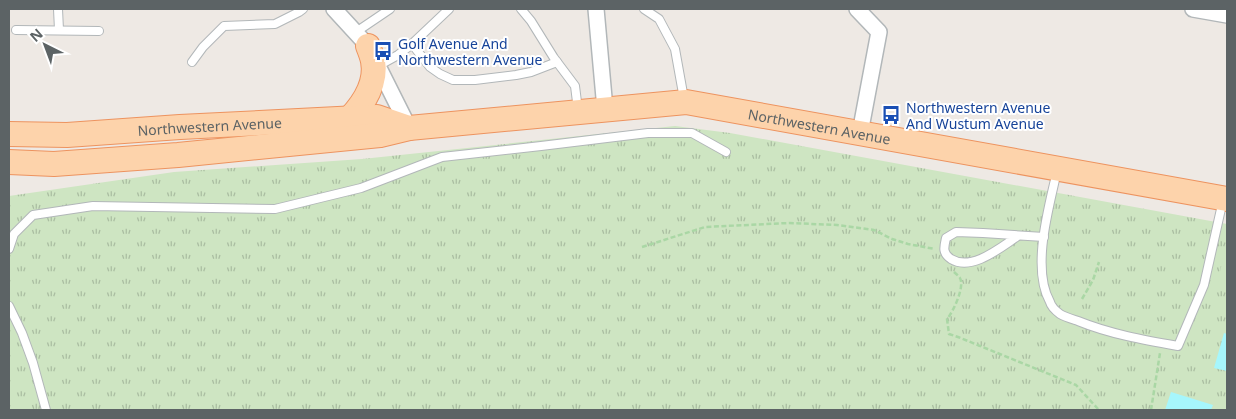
<svg xmlns="http://www.w3.org/2000/svg" width="1236" height="419" font-family="'Noto Sans',sans-serif">
<style>
.grass{fill:url(#grass-tufts)}
.pitch{fill:#cee5c2}
.water{fill:#a6f6fc}
.lines{fill:none;stroke-linecap:round;stroke-linejoin:round}
.service-casing{stroke:#b2b7b9;stroke-width:10}
.minor-casing{stroke:#b2b7b9;stroke-width:18}
.primary-casing{stroke:#ed935f;stroke-width:26}
.path{stroke:#aad7a5;stroke-width:2.5;stroke-dasharray:5 2.5;stroke-linecap:butt}
.service{stroke:#fff;stroke-width:8}
.minor{stroke:#fff;stroke-width:15}
.primary{stroke:#fdd3ab;stroke-width:24}
.labels{text-anchor:middle;dominant-baseline:central;stroke-width:4;stroke-linejoin:round;paint-order:stroke}
.transit-label{font-size:14px;fill:#164399;stroke:#fff;text-anchor:start}
.street-label{font-size:14px;fill:#5c6365;stroke:#fff}
</style>
<defs>
<pattern id="grass-tufts" width="24" height="20" patternUnits="userSpaceOnUse" patternTransform="scale(1.25)"><rect width="24" height="20" fill="#cee5c2"/><path d="M3 7l-1-3M5 7V3M7 7l1-3M15 17l-1-3M17 17v-4M19 17l1-3" fill="none" stroke="#aabda1"/></pattern>
</defs>
<rect width="100%" height="100%" fill="#eee9e4"/>
<path class="grass" d="M675,126l55,7 497,91v186h-1218v-214l165,-24 188,-13z"/>
<path class="pitch" d="M1227,240v44l-9,-3z"/>
<g class="water">
<path d="M1224,333l3,1v37l-13,-3z"/>
<path d="M1171,392l42,13 -2,5h-46z"/>
</g>
<g class="lines">
<g class="service-casing">
<g id="service">
<path d="M58,9l1,21"/>
<path d="M521,9l10,12 23,37 21,28 3,24"/>
<path d="M644,9l15,10 16,30 9,50"/>
<path d="M16,30l83,1"/>
<path d="M356,32l34,-23"/>
<path d="M412,44l18,23 10,7 13,6h22l41,-5 15,-3 26,-10"/>
<path d="M192,62l11,-15 21,-21 51,-2 24,-12 4,-3"/>
<path d="M378,66l20,-11 14,-11 37,-35"/>
<path d="M1057,171c-8,36 -26,97 -7,131 1,4 6,9 10,12 5,3 12,5 18,7 32,13 66,19 100,25l26,-61 19,-85"/>
<path d="M1018,236c-17,11 -46,36 -67,23 -9,-6 -7,-12 -5,-21l10,-6 27,1 61,4"/>
<path d="M9,249l5,-15 19,-19 60,-9 182,3 86,-21 81,-31 99,-11 107,-13h44l34,19"/>
<path d="M9,306l13,27 11,30 13,47"/>
</g>
</g>
<g class="minor-casing">
<g id="minor">
<path d="M334,9l34,37 41,82"/>
<path d="M596,9l9,100"/>
<path d="M857,9l22,23 -19,101"/>
<path d="M1193,9l34,6"/>
</g>
</g>
<g class="primary-casing">
<g id="primary">
<path d="M350,118c14,-15 27,-36 23,-57 -1,-5 -3,-10 -5,-15"/>
<path id="s1" d="M9,134l58,1 113,-8 197,-10 32,11"/>
<path id="s2" d="M9,162l45,2 124,-9 202,-20 29,-7 277,-26 541,97"/>
</g>
</g>
<g class="path">
<path d="M642,247l63,-20 84,-4 48,2 37,5 18,9 16,5 27,5"/>
<path d="M954,272c2,2 5,4 6,6 5,9 -7,34 -13,41l2,15 9,3 118,48 23,25"/>
<path d="M1082,299l11,-19 6,-18"/>
<path d="M1151,410l9,-57"/>
</g>
<use href="#service" class="service"/>
<use href="#minor" class="minor"/>
<use href="#primary" class="primary"/>
</g>
<defs>
<g id="bus-bare" transform="scale(1.5)"><path d="M-5-6H5V4H4V6H2V4H-2V6H-4V4H-5ZM-3.5-4V0h7V-4ZM-3.5 1.2v1.5H-2V1.2ZM2 1.2v1.5H3.5V1.2Z" fill="#1a4fb4" stroke="#fff" stroke-width="2.5" paint-order="stroke"/></g>
</defs>
<g fill-rule="evenodd">
<use href="#bus-bare" x="383" y="51"/>
<use href="#bus-bare" x="891" y="115"/>
</g>
<g class="labels">
<g class="transit-label">
<text x="398" y="43">Golf Avenue And<tspan x="398" dy="16">Northwestern Avenue</tspan></text>
<text x="906" y="107">Northwestern Avenue<tspan x="906" dy="16">And Wustum Avenue</tspan></text>
</g>
<g class="street-label">
<text stroke="none"><textPath href="#s1" startOffset="201">Northwestern Avenue</textPath></text>
<text stroke="none"><textPath href="#s2" startOffset="816">Northwestern Avenue</textPath></text>
</g>
</g>
<rect width="1236" height="419" fill="none" stroke="#5c6365" stroke-width="20"/>
<g transform="translate(45 45) rotate(318)" stroke="#ffffff" stroke-width="4" paint-order="stroke">
<path d="M0-4L9 19L0 12L-9 19Z" fill="#5c6365"/>
<text y="-8" font-size="14" font-weight="bold" text-anchor="middle" fill="#5c6365">N</text>
</g>
</svg>
